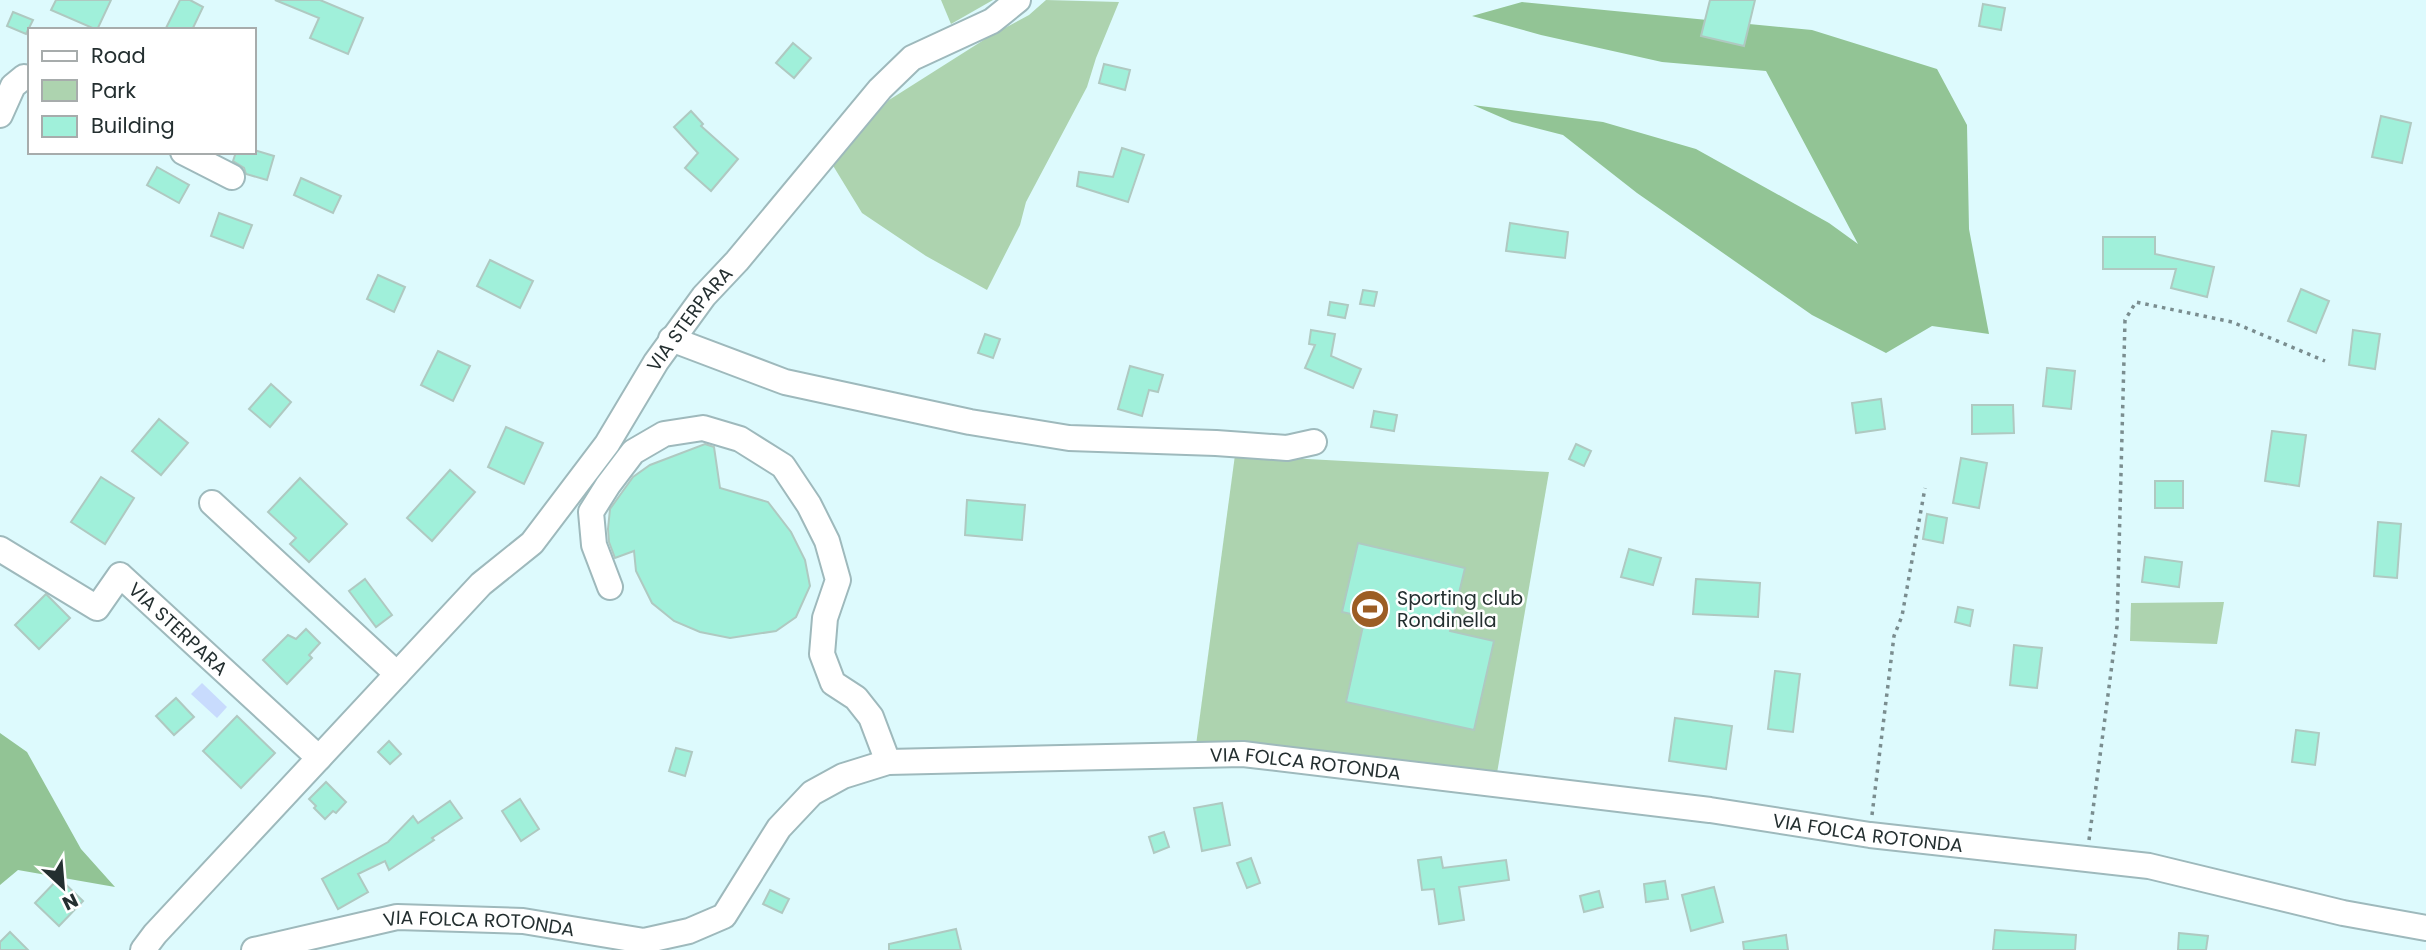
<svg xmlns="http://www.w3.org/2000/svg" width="2426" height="950" font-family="Poppins,sans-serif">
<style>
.green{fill:#add3af}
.forest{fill:#92c495}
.water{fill:#c8dbfd}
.building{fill:#a0f0da;stroke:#afc9c1;stroke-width:2}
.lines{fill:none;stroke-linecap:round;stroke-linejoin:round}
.minor-casing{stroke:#9eb9bc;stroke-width:28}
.path{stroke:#7a8d8f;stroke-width:3.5;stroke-dasharray:3.5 5;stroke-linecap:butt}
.minor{stroke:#fff;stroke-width:24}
.labels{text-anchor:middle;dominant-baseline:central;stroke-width:5;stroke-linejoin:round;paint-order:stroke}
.street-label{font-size:19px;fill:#242f30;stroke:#fff}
.poi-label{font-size:19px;fill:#242f30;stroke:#fff;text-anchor:start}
</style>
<rect width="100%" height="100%" fill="#ddfafd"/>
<g class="green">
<path d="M941,0h52l-42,24z"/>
<path d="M1046,0l73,2 -23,56 -9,29 -61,115 -6,23 -33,65 -61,-34 -64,-43 -30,-49 57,-64 101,-64 39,-21z"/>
<path d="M1235,455l314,17 -52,301 -301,-28z"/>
<path d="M2224,602l-7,42 -87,-3 1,-38z"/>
</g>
<g class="forest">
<path d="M1522,2l290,28 125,39 30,56 2,104 20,105 -57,-8 -46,27 -74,-38 -175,-122 -74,-58 -51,-13 -39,-17 130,17 93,27 133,74 29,21 -92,-173 -104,-9 -121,-27 -69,-19z"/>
<path d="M0,733l27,19 54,97 34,38 -97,-17 -18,15z"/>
</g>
<path class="water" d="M202,683l25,24 -10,11 -26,-24z"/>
<g class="building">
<path d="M56,0h55l-14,30 -46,-20z"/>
<path d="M180,0h10l13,7 -11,23h-27z"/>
<path d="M275,0h45l43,18 -15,36 -38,-16 9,-20z"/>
<path d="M1710,0h45l-11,46 -43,-10z"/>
<path d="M1983,4l22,4 -4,22 -22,-4z"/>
<path d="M13,12l20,8 -7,14 -19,-8z"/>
<path d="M793,43l18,15 -17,20 -18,-15z"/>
<path d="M1104,64l26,6 -5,20 -26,-7z"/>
<path d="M691,111l12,13 -2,2 37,33 -27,32 -26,-23 13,-15 -24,-26z"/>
<path d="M2381,116l30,7 -9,40 -30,-6z"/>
<path d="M1122,148l22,7 -16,47 -51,-16 2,-14 34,5z"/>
<path d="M254,150l20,6 -7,24 -21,-6 -2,-6 -11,-7 3,-9h18z"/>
<path d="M157,167l32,18 -10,18 -32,-18z"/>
<path d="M301,178l40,18 -8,17 -39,-18z"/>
<path d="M219,213l33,12 -9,23 -32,-12z"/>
<path d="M1510,223l58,9 -3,26 -59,-7z"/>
<path d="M2103,237h52v17l59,13 -7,30 -36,-9 5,-19h-73z"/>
<path d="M490,260l43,21 -13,27 -43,-22z"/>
<path d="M378,275l27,12 -11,25 -27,-13z"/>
<path d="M2301,289l28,12 -13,32 -28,-12z"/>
<path d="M1363,290l14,2 -3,14 -14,-2z"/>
<path d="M1330,302l18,3 -3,13 -17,-3z"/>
<path d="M1311,330l24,4 -4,22 30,13 -8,19 -48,-20 10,-23 -6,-1z"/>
<path d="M2353,330l27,4 -5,35 -26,-4z"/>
<path d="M985,334l15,5 -7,19 -15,-5z"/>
<path d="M438,351l32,15 -17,35 -32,-16z"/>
<path d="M1130,366l33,9 -5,17 -9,-2 -7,26 -24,-7z"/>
<path d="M2047,368l28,3 -4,38 -28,-3z"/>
<path d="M271,384l20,18 -21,25 -21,-18z"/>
<path d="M1881,399l4,30 -29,4 -4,-30z"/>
<path d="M1972,405h41l1,28 -42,1z"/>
<path d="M1374,411l23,4 -3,16 -23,-4z"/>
<path d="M159,419l29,24 -27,32 -29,-24z"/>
<path d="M506,427l37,16 -19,41 -36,-17z"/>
<path d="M2272,431l34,4 -7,51 -34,-5z"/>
<path d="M705,444l9,3 6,41 48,14 23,30 14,28 5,26 -14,31 -20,14 -46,7 -30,-6 -26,-11 -22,-18 -16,-32 -2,-20 -19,7 -6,-16 -1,-13 2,-20 23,-32 17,-12z"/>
<path d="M1576,444l15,7 -7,15 -15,-7z"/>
<path d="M1961,458l26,5 -8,45 -26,-5z"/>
<path d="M450,470l25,22 -43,49 -25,-23z"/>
<path d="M101,477l33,21 -29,46 -34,-22z"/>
<path d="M300,478l47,46 -38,38 -19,-18 6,-6 -28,-26z"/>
<rect x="2155" y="481" width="28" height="27"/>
<path d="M967,500l58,5 -3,35 -57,-5z"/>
<path d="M1927,514l20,4 -4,25 -20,-4z"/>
<path d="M2378,522l23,2 -4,54 -23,-2z"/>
<path d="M1358,543l107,25 -15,63 44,10 -20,89 -128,-28 19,-85 -23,-5z"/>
<path d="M1629,549l32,9 -8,27 -32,-8z"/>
<path d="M2145,557l37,5 -3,25 -37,-5z"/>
<path d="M365,579l27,36 -16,12 -27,-36z"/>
<path d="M1696,579l64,4 -2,34 -65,-3z"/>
<path d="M46,594l24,24 -31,31 -24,-24z"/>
<path d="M1958,607l15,3 -3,16 -15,-4z"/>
<path d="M306,629l14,14 -11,12 3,3 -25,26 -24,-24 25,-25 8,4z"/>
<path d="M2014,645l28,3 -5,40 -27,-3z"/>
<path d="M1775,671l25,3 -7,58 -25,-3z"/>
<path d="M176,698l18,19 -20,18 -18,-19z"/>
<path d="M237,716l38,37 -34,35 -38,-37z"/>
<path d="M1675,718l57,8 -6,43 -57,-8z"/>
<path d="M2296,730l23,3 -4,32 -23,-3z"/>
<path d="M389,741l12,13 -11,10 -12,-12z"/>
<path d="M676,748l16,4 -7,24 -16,-5z"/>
<path d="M326,782l20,20 -10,11 -3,-2 -8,8 -11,-11 2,-2 -7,-7z"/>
<path d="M520,799l19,30 -18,12 -19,-30z"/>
<path d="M450,801l12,17 -30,20 2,2 -45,30 -4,-9 -27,13 10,18 -30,17 -16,-30 66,-37 25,-26 5,7z"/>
<path d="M1222,803l8,42 -28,6 -8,-43z"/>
<path d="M1164,832l5,15 -15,6 -5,-16z"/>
<path d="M1441,857l2,11 63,-8 3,20 -50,7 5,33 -25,4 -5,-35 -12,1 -4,-30z"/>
<path d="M1251,858l9,25 -13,5 -10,-25z"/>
<path d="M59,878l24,23 -24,25 -24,-23z"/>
<path d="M1665,881l3,18 -22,3 -2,-18z"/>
<path d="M1714,887l9,35 -32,9 -9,-36z"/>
<path d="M770,890l19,9 -7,14 -19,-9z"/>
<path d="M1599,891l4,16 -19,5 -4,-16z"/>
<path d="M956,929l5,21h-72v-6z"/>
<path d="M1995,930l81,5 -1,15h-82z"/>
<path d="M10,932l18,18h-28v-8z"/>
<path d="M2179,933l29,3 -2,14h-28z"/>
<path d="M1786,935l2,15h-44l-1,-8z"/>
</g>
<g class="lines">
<g class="minor-casing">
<g id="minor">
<path d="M0,115l13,-29 11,-9 6,1"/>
<path d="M183,152l49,25"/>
<path d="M671,339l114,43 185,40 99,16 147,5 71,5 27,-6"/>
<path d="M212,503l185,171"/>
<path id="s1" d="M0,549l97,59 23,-33 199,183"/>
<path d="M610,587l-16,-42 -3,-33 17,-27 25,-33 31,-18 39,-6 37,11 43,27 26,39 18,36 11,39 -13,38 -3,36 11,29 23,15 15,19 17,45"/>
<path id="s2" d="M143,950l12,-16 326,-350 51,-41 75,-99 49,-82 48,-66 33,-35 143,-172 32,-31 80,-37 26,-21"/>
<path id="s3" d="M254,950l143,-33 126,4 121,20 45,-10 35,-15 55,-88 33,-35 31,-17 45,-14 355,-8 467,56 160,25 279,31 194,47 83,15"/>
</g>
</g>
<g class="path">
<path d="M1872,815l22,-179 8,-20 23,-128"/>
<path d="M2089,840l28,-214 8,-306 11,-18 96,20 93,39"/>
</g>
<use href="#minor" class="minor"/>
</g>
<defs>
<g id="stadium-disc" transform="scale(2.0125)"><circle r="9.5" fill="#9c5d24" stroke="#fff"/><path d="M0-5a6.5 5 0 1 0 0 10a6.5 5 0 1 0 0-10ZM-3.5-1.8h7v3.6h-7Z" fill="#fff"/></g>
</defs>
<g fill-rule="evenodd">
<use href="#stadium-disc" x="1370" y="609"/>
</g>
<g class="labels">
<g class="street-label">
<text stroke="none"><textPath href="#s2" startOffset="838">VIA STERPARA</textPath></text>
<text stroke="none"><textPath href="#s1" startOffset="233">VIA STERPARA</textPath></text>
<text stroke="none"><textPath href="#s3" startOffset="1132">VIA FOLCA ROTONDA</textPath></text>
<text stroke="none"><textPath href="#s3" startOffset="1699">VIA FOLCA ROTONDA</textPath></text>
<text stroke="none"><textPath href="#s3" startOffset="229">VIA FOLCA ROTONDA</textPath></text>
</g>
<g class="poi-label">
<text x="1397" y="598">Sporting club<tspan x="1397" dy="22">Rondinella</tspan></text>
</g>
</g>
<rect x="28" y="28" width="228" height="126" fill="#ffffff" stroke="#a7acac" stroke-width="2"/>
<rect x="42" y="51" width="35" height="10" fill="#ffffff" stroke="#a7acac" stroke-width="2"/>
<text x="91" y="63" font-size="21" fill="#242f30">Road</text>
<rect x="42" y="80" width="35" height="21" fill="#add3af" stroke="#a7acac" stroke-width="2"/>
<text x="91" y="98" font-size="21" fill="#242f30">Park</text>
<rect x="42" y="116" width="35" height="21" fill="#a0f0da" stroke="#a7acac" stroke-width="2"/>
<text x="91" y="133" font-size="21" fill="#242f30">Building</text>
<g transform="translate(63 887) rotate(154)" stroke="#ffffff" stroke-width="5" paint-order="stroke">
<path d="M0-5L12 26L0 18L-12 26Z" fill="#242f30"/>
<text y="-10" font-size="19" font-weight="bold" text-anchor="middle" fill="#242f30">N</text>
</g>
</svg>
